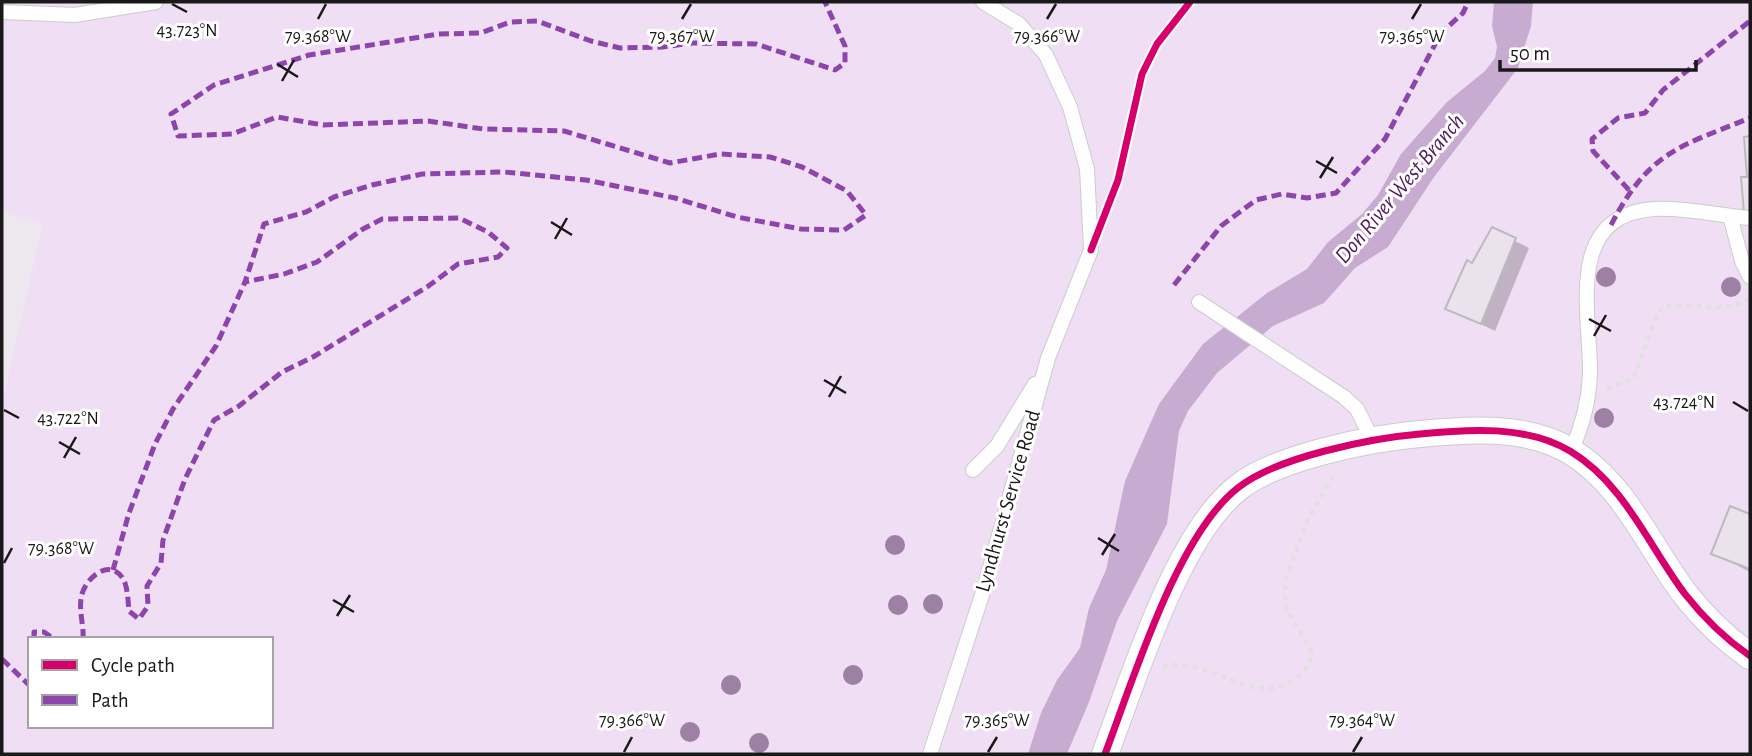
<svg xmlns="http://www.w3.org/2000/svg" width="1752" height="756" font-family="'Alegreya Sans',sans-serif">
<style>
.built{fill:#ede8ee}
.green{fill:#f0dff4;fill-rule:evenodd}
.water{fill:#c8abd0}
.shadow{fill:#0003}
.building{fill:#ece2ee;stroke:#bbbabc;stroke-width:2}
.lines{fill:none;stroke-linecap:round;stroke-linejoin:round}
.lane-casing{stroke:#cccbcd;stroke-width:16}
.street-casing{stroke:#cccbcd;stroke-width:28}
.path{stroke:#e0e0e0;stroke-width:4.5;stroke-dasharray:5 5;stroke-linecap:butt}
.lane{stroke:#fefefe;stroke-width:14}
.street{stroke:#fefefe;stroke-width:26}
.quiet{stroke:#8e44ad;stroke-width:5;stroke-dasharray:10 5;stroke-linecap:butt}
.cycleway-casing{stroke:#fff;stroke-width:11}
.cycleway{stroke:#d6006c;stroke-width:7}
.tree{fill:#9d80a4}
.ticks{fill:none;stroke:#1a191a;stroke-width:2.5}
.labels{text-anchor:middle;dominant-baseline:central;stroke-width:6;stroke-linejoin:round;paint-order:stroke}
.street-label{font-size:21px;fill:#1a191a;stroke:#fff}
.water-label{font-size:23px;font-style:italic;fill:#4f1c5d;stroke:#fff}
.ticks-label{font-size:18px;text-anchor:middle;fill:#1a191a;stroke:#fff;stroke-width:6;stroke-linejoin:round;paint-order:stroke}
</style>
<rect width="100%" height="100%" fill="#faf9fa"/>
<path class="built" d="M2,213l42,10 -42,179z"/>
<path class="green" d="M2,2h1748v752h-1748v-352l41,-179 -41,-10zM30,639h241v87h-241z"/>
<path class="water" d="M1494,2h39l-2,24 -13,42 -84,109 -46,70 -33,21 -31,35 -51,23 -56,47 -29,38 -9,20 -12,93 -50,97 -28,81 -22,52h-39l13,-41 16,-33 23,-32 9,-40 17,-38 19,-89 34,-77 44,-60 64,-51 40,-24 21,-27 34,-28 16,-19 23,-41 46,-52 38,-31 10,-13 2,-11 -5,-21z"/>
<g class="shadow">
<path d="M1493,230l36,18 -34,83 -48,-23z"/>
<path d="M1731,508l19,8v56l-37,-19z"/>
</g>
<g class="building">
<path d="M1750,136v77h-6l-3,-36h6l-3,-40z"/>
<path d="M1492,227l24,11 -35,86 -36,-15 22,-49 5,3z"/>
<path d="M1730,506l20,8v55l-39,-15z"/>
</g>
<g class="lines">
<g class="lane-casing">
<g id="lane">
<path d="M2,12l73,3 81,-13"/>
<path d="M1730,216l12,45 8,16"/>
<path d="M1199,302l145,95 13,12 16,32"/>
<path d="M1571,451c11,-24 18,-50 19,-77 1,-59 -27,-159 64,-165 31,-2 66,7 96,9"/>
<path d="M973,470l24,-24 38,-62"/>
<path d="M930,754l55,-168 63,-228 43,-108 -4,-81 -17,-62 -24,-52 -27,-31 -36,-22"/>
</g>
</g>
<g class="street-casing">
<path id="street" d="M1105,754c28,-73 72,-220 134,-267 38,-30 133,-49 181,-53 48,-5 107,-9 150,17 54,32 80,97 115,143 18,23 42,46 65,62"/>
</g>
<g class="path">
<path d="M1607,389l26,-10c7,-16 22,-66 31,-73 30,-5 58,10 86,-8"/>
<path d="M1163,666c11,-2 21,-2 32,1 32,7 62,34 95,15 12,-7 20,-16 22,-30l-26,-44 -1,-26 22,-61 27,-47"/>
</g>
<use href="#lane" class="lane"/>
<use href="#street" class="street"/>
<g class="quiet">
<path d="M1629,190l-36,-39 -1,-12 26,-21 27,-5 18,-23 87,-69"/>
<path d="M1611,225c38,-73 67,-78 139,-107"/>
<path d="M1174,285l47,-59 35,-26 26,-6 25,4 29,-5 49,-54 56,-106 22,-20 5,-11"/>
<path d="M113,570l16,-57 26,-69 18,-35 43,-63 29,-64"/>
<path d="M34,639v-7h10l10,7"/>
<path d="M83,639c1,-13 -4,-27 -2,-40 2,-21 32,-45 44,-16 3,9 3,19 4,28l10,8 9,-13 -1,-20 14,-23 2,-23 22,-61 29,-59 25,-14 43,-34 31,-15 114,-70 31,-23 40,-7 9,-9 -19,-16 -29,-14 -77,1 -19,10 -46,33 -33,12 -39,8 19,-58 42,-12 28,-15 38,-12 50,-11 82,-2 82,8 89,18 62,19 64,12 43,1 22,-15 -19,-24 -45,-24 -32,-10 -50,-3 -50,9 -106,-32 -81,-2 -55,-8 -105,4 -46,-8 -45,17 -54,2 -7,-22 43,-29 95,-30 130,-21 42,-1 29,-11 27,-1 54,20 29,7 43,-1 29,-4 64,1 79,26 10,-7v-17l-20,-44"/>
<path d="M2,659l28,27"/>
</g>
<g class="cycleway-casing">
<g id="cycleway">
<path d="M1091,250l27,-70 24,-106 15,-30 33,-42"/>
<path d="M1105,754c28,-73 72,-220 134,-267 38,-30 133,-49 181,-53 48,-5 107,-9 150,17 54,32 80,97 115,143 18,23 42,46 65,62"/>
</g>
</g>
<use href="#cycleway" class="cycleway"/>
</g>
<g class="tree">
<circle cx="1606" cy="277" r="10"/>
<circle cx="1731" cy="287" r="10"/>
<circle cx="1604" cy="418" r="10"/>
<circle cx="895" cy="545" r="10"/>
<circle cx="933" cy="604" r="10"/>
<circle cx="898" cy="605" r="10"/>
<circle cx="853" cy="675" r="10"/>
<circle cx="731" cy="685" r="10"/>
<circle cx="690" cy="732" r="10"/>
<circle cx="759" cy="743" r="10"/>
</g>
<path class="ticks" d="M172,4l15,8M318,19l8,-15M682,19l9,-15M1047,19l9,-15M1412,19l9,-15M277,64l21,13M282,81l12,-21M1316,161l21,12M1320,178l13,-21M551,222l21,13M555,239l12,-21M1589,319l22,12M1594,336l12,-21M824,380l22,13M829,397l12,-21M1733,402l15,9M4,410l15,8M59,442l21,12M64,458l12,-21M1098,538l21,13M1102,555l13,-21M4,563l8,-15M333,600l21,12M337,616l13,-21M624,752l8,-15M988,752l9,-15M1353,752l9,-15"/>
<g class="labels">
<g class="street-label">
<text transform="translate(1008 501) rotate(-74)">Lyndhurst Service Road</text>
</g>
<g class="water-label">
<text transform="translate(1400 189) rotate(-50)">Don River West Branch</text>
</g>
</g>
<g class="ticks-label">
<text x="187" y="36">43.723°N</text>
<text x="318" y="42">79.368°W</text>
<text x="682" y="42">79.367°W</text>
<text x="1047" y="42">79.366°W</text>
<text x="1412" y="42">79.365°W</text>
<text x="1684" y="408">43.724°N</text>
<text x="68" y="424">43.722°N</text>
<text x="61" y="554">79.368°W</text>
<text x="632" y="726">79.366°W</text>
<text x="997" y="726">79.365°W</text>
<text x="1362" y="726">79.364°W</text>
</g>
<rect width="1752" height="756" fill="none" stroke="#1a191a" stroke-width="7"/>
<rect x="28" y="637" width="245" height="91" fill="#ffffff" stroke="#a3a3a3" stroke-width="2"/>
<rect x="42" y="660" width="35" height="10" fill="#d6006c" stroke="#a3a3a3" stroke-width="2"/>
<text x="91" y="672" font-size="21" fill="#1a191a">Cycle path</text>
<rect x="42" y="695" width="35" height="10" fill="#8e44ad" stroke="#a3a3a3" stroke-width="2"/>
<text x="91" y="707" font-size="21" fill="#1a191a">Path</text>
<path d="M1500 60v10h196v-10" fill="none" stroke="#1a191a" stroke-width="3.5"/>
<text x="1510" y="60" font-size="21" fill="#1a191a" stroke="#ffffff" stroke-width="5" paint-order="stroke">50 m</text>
</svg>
